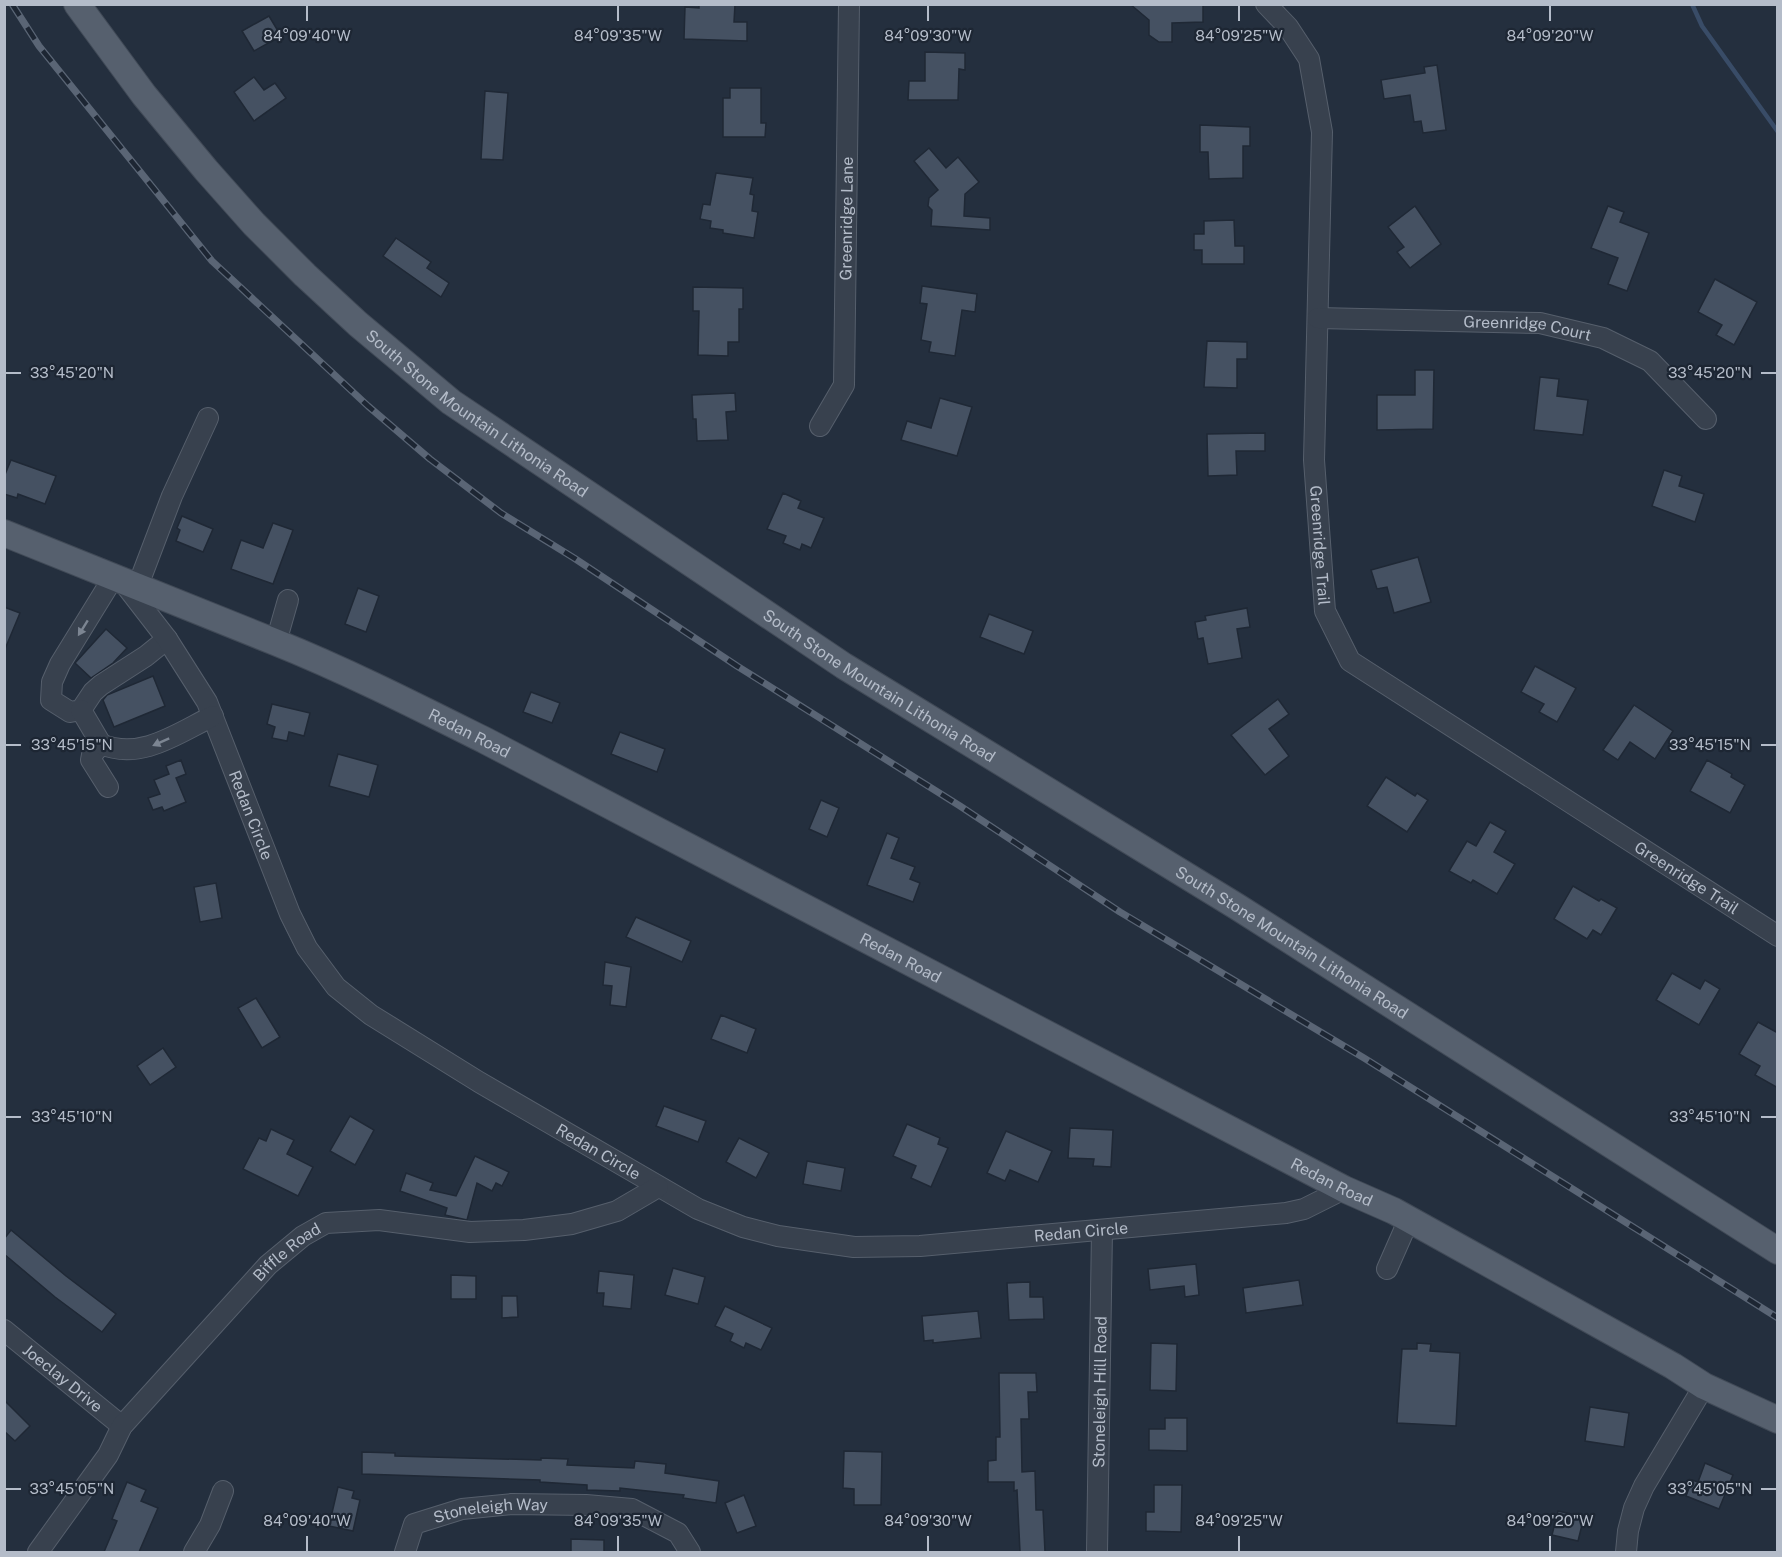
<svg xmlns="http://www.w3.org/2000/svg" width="1782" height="1557" font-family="'Public Sans',sans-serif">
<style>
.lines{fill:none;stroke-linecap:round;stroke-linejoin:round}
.stream{stroke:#394c67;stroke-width:4.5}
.building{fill:#455162;stroke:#1f2835;stroke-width:1.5}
.minor-casing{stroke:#565f6c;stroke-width:22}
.major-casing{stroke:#414a57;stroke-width:28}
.minor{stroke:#38414e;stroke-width:20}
.major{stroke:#56606e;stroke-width:26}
.rail-casing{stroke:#5a6575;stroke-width:7}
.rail{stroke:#1d2633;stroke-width:4.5;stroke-dasharray:14;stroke-linecap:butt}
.oneway{fill:#7c8592}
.ticks{fill:none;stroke:#b4bcc9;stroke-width:2}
.labels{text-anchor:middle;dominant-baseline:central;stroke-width:4.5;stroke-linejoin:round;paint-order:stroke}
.street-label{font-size:16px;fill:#b4bcc9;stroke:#1d2633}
.ticks-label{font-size:15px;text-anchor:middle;fill:#b4bcc9;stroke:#1d2633;stroke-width:4.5;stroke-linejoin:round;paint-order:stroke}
</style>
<rect width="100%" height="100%" fill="#242f3e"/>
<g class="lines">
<path class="stream" d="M1692,4l10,22 76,106"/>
</g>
<g class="building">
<path d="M699,4h36l-1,18h13v19l-63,-2 1,-32 14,1z"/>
<path d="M1130,4h73v18l-31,1v19h-13l-10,-7v-15z"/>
<path d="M269,16l12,20 -27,15 -12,-20z"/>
<path d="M925,52l40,1v17l-6,-1 -1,31h-50l1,-19h16z"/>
<path d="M1437,65l9,65 -23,3 -2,-12 -7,1 -4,-27 -26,4 -3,-19 44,-7 -1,-6z"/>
<path d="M254,77l10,13 11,-7 11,15 -32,23 -20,-29z"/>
<path d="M730,88h31v35h5l-1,14h-42v-39h7z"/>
<path d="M485,91l23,2 -5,67 -22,-1z"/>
<path d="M1200,125l50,2v19h-7v32l-34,1 -1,-27h-8z"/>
<path d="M929,148l17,20 12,-11 21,25 -14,12 -1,22 26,2v12l-59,-4 1,-16 -4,-4 1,-8 9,-8 -24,-29z"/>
<path d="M716,173l37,5 -3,16 4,1 -2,16 6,1 -4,26 -31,-5v-3l-13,-2 1,-7 -11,-2 3,-15 7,1z"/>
<path d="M1415,206l26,38 -31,24 -13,-16 7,-5 -16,-20z"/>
<path d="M1608,206l16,6 -4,10 29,11 -22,58 -19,-7 10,-26 -27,-10z"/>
<path d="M1234,220l1,26h9v18h-42v-14h-8v-16h10v-13z"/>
<path d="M396,238l35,24 -4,6 22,15 -8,14 -58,-41z"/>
<path d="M1715,279l42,23 -23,43 -18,-10 6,-10 -24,-13z"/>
<path d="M922,286l55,8 -2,18 -13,-2 -7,46 -26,-4 2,-10 -10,-2 6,-36 -7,-1z"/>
<path d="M693,287l50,1v21h-4v33h-11v14l-30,-1 1,-44h-6z"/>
<path d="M1207,341l40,1v17h-10v29l-33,-1z"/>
<path d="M1415,370h19l-1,59 -56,1v-35h38z"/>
<path d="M1540,377l19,2 -2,17 31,4 -5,35 -49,-5z"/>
<path d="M735,393l1,18 -10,1 2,28 -31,1 -1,-22h-3l-1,-24z"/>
<path d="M940,398l32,9 -15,49 -56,-16 6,-19 24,7z"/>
<path d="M1265,433v18h-29l1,24 -29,1 -1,-42z"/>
<path d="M11,460l45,16 -11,28 -27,-10 -1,4 -13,-4v-17z"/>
<path d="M1664,470l18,6 -3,10 25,8 -9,28 -43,-16z"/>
<path d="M783,493l18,8 -3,7 26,10 -13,30 -9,-4 -2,6 -17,-7 3,-7 -19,-7z"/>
<path d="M182,516l31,13 -10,23 -27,-11 4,-11 -3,-2z"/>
<path d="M273,523l20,7 -20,54 -42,-15 10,-29 22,8z"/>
<path d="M1418,557l13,45 -37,11 -7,-26 -10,2 -6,-19z"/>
<path d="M358,588l21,8 -13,36 -21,-8z"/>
<path d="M4,607l16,6 -15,36h-1z"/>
<path d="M1247,608l3,19 -13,2 5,29 -34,6 -5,-26 -5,1 -3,-17 11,-2 -1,-4z"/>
<path d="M989,614l44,17 -9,23 -44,-17z"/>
<path d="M106,629l21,19 -14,15 -22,15 -16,-15z"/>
<path d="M1535,666l41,22 -19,34 -18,-10 5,-8 -23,-12z"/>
<path d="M153,676l12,30 -51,21 -11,-27 4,-5z"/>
<path d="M531,692l29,11 -8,20 -29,-11z"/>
<path d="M1278,699l11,15 -20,15 20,27 -24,19 -34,-40z"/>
<path d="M272,704l38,9 -6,23 -15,-4 -2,9 -15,-3 3,-11 -8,-3z"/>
<path d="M1634,705l39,26 -18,28 -25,-17 -12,18 -15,-10z"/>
<path d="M620,732l45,17 -8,23 -46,-18z"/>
<path d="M338,754l40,11 -9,32 -40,-11z"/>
<path d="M181,760l5,14 -10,4 10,24 -22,9 -2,-4 -9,3 -5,-12 12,-4 -6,-14 15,-6 -3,-8z"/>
<path d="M1707,760l25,14 -1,3 14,8 -15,28 -40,-22z"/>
<path d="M1386,777l29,19 2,-3 11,7 -21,32 -40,-26z"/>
<path d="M821,800l18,8 -12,29 -18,-8z"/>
<path d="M1490,822l16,9 -12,21 21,12 -18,30 -24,-14 -2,3 -22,-12 18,-30 9,5z"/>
<path d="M887,833l12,5 -8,20 24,9 -5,12 10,4 -7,19 -46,-17z"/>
<path d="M216,883l6,35 -22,4 -6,-35z"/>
<path d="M1573,886l26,15 2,-2 16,9 -16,27 -8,-5 -6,9 -33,-20z"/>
<path d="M636,917l55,24 -9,21 -56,-25z"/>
<path d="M605,962l26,5 -5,40 -16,-2 2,-19 -9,-1z"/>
<path d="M1672,973l28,16 5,-9 15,9 -21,36 -43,-25z"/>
<path d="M256,998l24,39 -18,11 -24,-40z"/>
<path d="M721,1015l35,14 -9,24 -36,-14z"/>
<path d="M1758,1022l20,11v55l-23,-13 5,-9 -21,-12z"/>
<path d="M163,1048l13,19 -26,18 -13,-19z"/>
<path d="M664,1106l42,15 -8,21 -42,-16z"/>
<path d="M350,1116l24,14 -19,35 -25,-14z"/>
<path d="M907,1124l33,14 -2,6 10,4 -17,39 -20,-9 5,-12 -23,-10z"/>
<path d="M1070,1128l43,2 -2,37 -18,-1 1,-7 -26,-1z"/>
<path d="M271,1129l23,11 -7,14 26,13 -15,29 -55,-27 16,-31 7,3z"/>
<path d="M1006,1131l46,20 -14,31 -28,-12 -5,11 -18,-8z"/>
<path d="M739,1138l30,15 -13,25 -30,-16z"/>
<path d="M475,1156l34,16 -7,14 -6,-3 -4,8 -15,-8 -10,37 -22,-5 2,-7 -47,-17 6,-18 27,10 -3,7 26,6z"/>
<path d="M807,1161l38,7 -4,23 -38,-7z"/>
<path d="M11,1230l55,46 50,38 -14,18 -47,-35 -51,-43v-15z"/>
<path d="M1196,1264l3,31 -14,2 -1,-11 -34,4 -2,-21z"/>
<path d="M673,1268l32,9 -7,27 -33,-9z"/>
<path d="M599,1271l35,4 -3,34 -28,-3 1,-13h-7z"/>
<path d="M451,1275l25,1v23h-25z"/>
<path d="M1299,1280l4,25 -57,8 -3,-25z"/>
<path d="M1030,1282v15h13l1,22 -35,1 -2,-37z"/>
<path d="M502,1296h15l1,21 -16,1z"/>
<path d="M725,1306l47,22 -11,22 -15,-7 -2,5 -14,-7 3,-7 -18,-8z"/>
<path d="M978,1311l3,27 -48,5v-3l-9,1 -2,-25z"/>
<path d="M1151,1343l26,1 -1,47 -26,-1z"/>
<path d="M1417,1343l14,1 -1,7 30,2 -4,73 -59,-3 5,-74h15z"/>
<path d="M999,1373h37l1,19h-9l1,27h-8l1,53 13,-1 1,39h7l2,42h-25l-3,-62 -3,1v-9h-26v-21l8,-1v-23h4z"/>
<path d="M4,1400l26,26 -15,15 -11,-10z"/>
<path d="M1590,1407l39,6 -5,34 -39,-6z"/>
<path d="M1165,1418h22v33l-38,-1v-21h16z"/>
<path d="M844,1451l38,1 -1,53h-27v-16l-11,-1z"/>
<path d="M362,1452l33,1v3l146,4v-2l27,1 -1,6 67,3 1,-7 31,3 -1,9 54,8 -3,22 -33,-5 1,-3 -64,-7v3l-33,-1v-5l-47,-3v-2l-178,-6z"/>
<path d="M1705,1463l28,12 -14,34 -33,-13 6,-16 6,2z"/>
<path d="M127,1482l19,8 -5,11 17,7 -19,44h-35l13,-31 -5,-2z"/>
<path d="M1154,1485h28l-1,47 -35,-1v-19h8z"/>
<path d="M338,1487l16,4 -2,7 8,2 -7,31 -24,-5z"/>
<path d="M744,1495l12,31 -19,7 -12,-30z"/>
<path d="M1558,1511l26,6 -6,24 -26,-6z"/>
<path d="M571,1539l33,1v12h-33z"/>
</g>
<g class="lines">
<g class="minor-casing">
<g id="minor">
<path id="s1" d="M1266,4l22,23 21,32 13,73 -8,328 11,151 25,50 428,275"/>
<path id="s2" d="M1318,318l222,5 63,15 47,23 56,58"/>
<path id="s3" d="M820,426l24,-41 5,-381"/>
<path d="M113,578l-53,86 -8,18 -1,18 19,12 11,-2 12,-18 8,-7 45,-29 21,-17"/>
<path id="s4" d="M123,582l44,57 40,63 83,212 17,34 29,39 35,28 108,67 219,127 45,18 35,9 76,11 66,-1 366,-33 18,-4 40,-20"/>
<path d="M137,588l35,-92 36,-78"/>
<path d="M276,642l12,-42"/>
<path d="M81,710l20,34 -9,11 -1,5 17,27"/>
<path d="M101,744c40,17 77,-11 112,-28"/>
<path d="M1387,1269l22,-50"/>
<path id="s5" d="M4,1330l118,96"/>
<path id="s6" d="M38,1552l70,-97 14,-29 146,-161 35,-29 23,-13 53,-3 91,12 54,-2 48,-6 45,-13 41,-24"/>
<path d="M194,1552l16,-27 13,-34"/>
<path id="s7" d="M405,1552l9,-28 48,-15 50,-5 74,1 46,4 46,24 12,19"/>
<path id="s8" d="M1097,1552l5,-322"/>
<path d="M1626,1552l2,-21 6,-23 10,-22 60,-100"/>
</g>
</g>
<g class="major-casing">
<g id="major">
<path id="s9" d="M77,4l67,91 62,75 48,54 51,51 53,49 93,78 393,264 392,240 542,345"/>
<path id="s10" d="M4,533c90,37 181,72 271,109 72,29 141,64 211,99l858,448 50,22 279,155 31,20 74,34"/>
</g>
</g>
<use href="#minor" class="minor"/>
<use href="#major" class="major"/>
<g class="rail-casing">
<path id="rail" d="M12,4l27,42 173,215 156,145 62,53 71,54 73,45 163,108 223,140 160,106 244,146 414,260"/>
</g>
<use href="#rail" class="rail"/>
</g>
<defs><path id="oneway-solid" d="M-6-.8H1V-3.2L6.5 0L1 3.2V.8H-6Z" transform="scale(1.5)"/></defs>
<g class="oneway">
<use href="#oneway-solid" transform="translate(83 628) rotate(122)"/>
<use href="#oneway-solid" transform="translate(161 742) rotate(156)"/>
</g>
<path class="ticks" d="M307,6v15M618,6v15M928,6v15M1239,6v15M1550,6v15M6,373h15M1761,373h15M6,745h15M1761,745h15M6,1117h15M1761,1117h15M6,1489h15M1761,1489h15M307,1536v15M618,1536v15M928,1536v15M1239,1536v15M1550,1536v15"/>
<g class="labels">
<g class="street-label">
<text stroke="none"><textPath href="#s3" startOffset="214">Greenridge Lane</textPath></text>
<text stroke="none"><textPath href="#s2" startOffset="210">Greenridge Court</textPath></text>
<text stroke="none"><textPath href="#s9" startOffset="576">South Stone Mountain Lithonia Road</textPath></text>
<text stroke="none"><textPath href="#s1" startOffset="558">Greenridge Trail</textPath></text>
<text stroke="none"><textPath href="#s9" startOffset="1062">South Stone Mountain Lithonia Road</textPath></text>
<text stroke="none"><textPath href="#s10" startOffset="507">Redan Road</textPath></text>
<text stroke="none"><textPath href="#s4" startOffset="268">Redan Circle</textPath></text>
<text stroke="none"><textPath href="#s1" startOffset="1080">Greenridge Trail</textPath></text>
<text stroke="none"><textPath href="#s9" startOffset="1548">South Stone Mountain Lithonia Road</textPath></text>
<text stroke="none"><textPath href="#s10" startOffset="993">Redan Road</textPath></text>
<text stroke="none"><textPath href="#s4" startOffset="771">Redan Circle</textPath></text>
<text stroke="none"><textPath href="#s10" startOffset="1479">Redan Road</textPath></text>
<text stroke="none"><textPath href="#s4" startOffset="1275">Redan Circle</textPath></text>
<text stroke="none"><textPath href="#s6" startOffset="392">Biffle Road</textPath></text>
<text stroke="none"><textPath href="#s5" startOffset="76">Joeclay Drive</textPath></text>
<text stroke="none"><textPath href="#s8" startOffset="160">Stoneleigh Hill Road</textPath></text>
<text stroke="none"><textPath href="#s7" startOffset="108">Stoneleigh Way</textPath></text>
</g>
</g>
<g class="ticks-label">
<text x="307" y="41">84°09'40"W</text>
<text x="618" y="41">84°09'35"W</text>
<text x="928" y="41">84°09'30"W</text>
<text x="1239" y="41">84°09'25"W</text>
<text x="1550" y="41">84°09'20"W</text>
<text x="72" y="378">33°45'20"N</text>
<text x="1710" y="378">33°45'20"N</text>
<text x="72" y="750">33°45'15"N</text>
<text x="1710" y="750">33°45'15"N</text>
<text x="72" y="1122">33°45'10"N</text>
<text x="1710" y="1122">33°45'10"N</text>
<text x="72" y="1494">33°45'05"N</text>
<text x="1710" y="1494">33°45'05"N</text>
<text x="307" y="1526">84°09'40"W</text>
<text x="618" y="1526">84°09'35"W</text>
<text x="928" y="1526">84°09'30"W</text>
<text x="1239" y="1526">84°09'25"W</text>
<text x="1550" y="1526">84°09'20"W</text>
</g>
<rect width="1782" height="1557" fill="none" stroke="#b4bcc9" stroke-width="12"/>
</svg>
